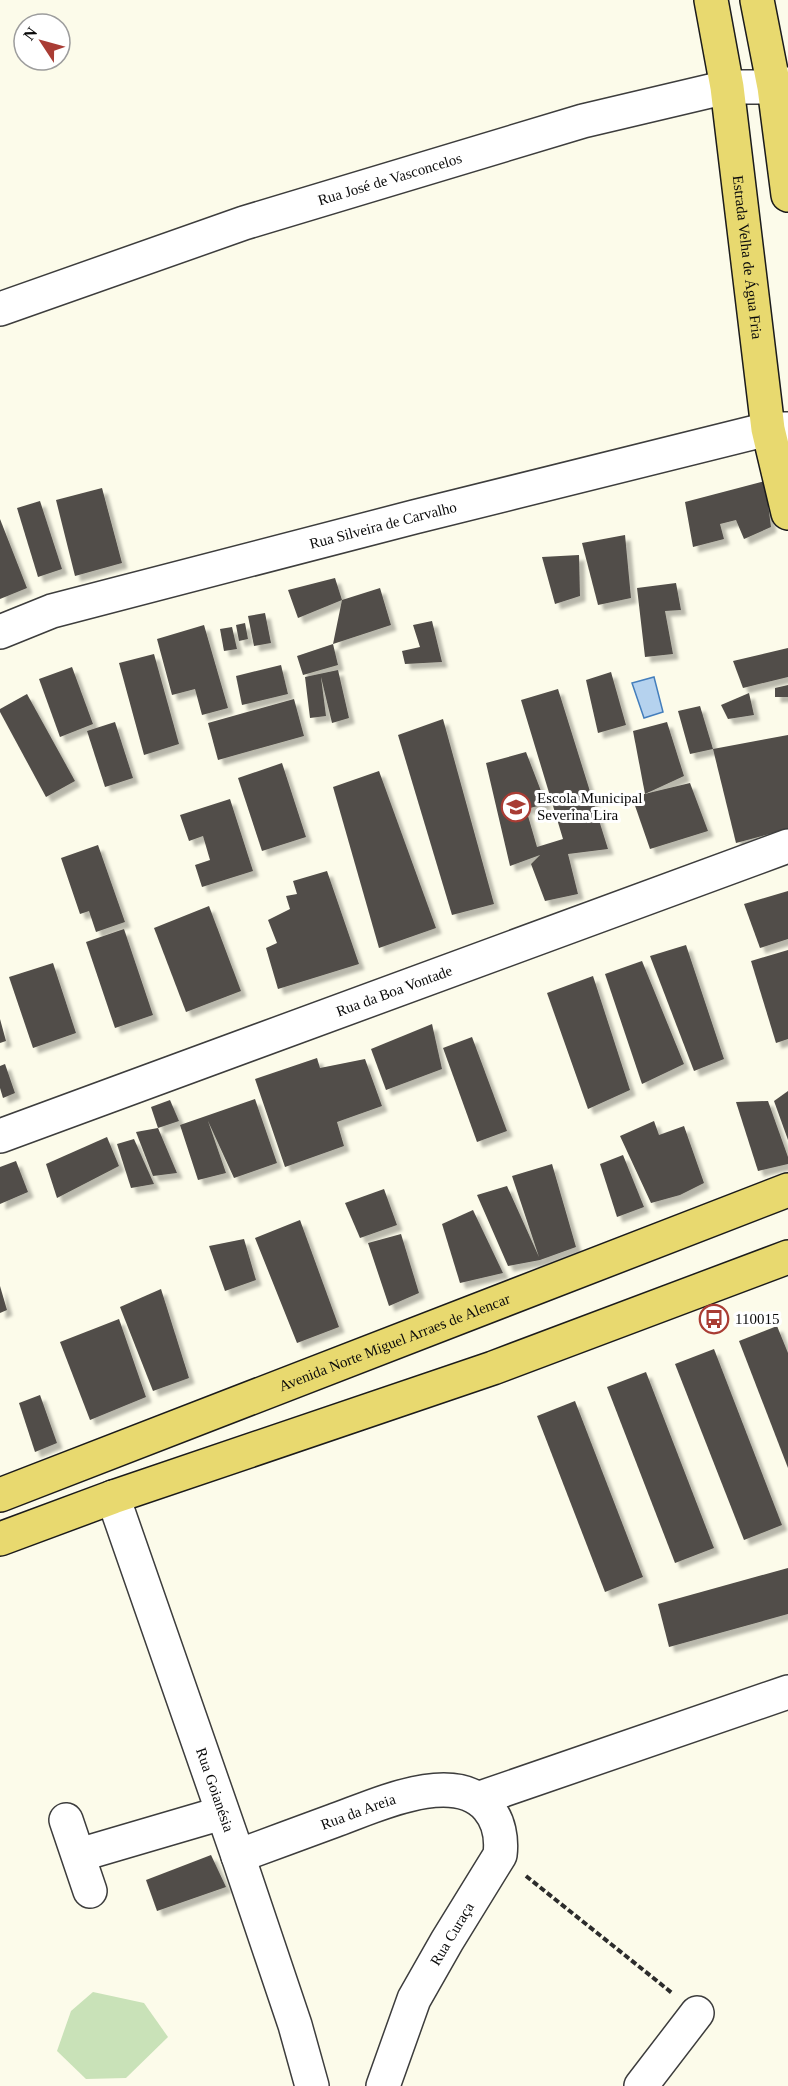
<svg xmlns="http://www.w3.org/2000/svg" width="788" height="2086" font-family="'Times New Roman',serif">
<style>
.green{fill:#c9e2b8}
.water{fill:#b5d2ee;stroke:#447ebc;stroke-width:1.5}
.building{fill:#514d48;filter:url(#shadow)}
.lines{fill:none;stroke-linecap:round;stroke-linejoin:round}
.minor-casing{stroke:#3d3d3d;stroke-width:36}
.major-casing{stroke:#1b1b1b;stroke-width:36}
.path{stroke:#2c2c2c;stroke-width:4;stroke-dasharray:6 3;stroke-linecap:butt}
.minor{stroke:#fff;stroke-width:33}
.major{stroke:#e8d96f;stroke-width:33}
.labels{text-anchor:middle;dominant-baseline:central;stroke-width:6;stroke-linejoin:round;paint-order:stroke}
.street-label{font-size:15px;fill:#0a0a0a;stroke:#fff}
.poi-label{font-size:15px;fill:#0a0a0a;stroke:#fff;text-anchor:start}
</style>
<defs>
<filter id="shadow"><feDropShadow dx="5.5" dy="5.5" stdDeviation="1.5" flood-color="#0004"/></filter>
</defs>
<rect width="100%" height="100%" fill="#fcfbea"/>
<path class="green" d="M93,1992l51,11 24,34 -42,41 -40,1 -29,-28 14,-40z"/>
<path class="water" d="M654,677l9,35 -19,6 -12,-35z"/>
<g class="building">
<path d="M765,481l6,46 -27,12 -8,-19 -16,4 4,15 -31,8 -8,-45z"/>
<path d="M102,488l20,75 -47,13 -19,-76z"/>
<path d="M40,501l22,68 -24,8 -21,-69z"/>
<path d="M0,519l27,69 -27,11z"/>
<path d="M625,535l6,63 -33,7 -16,-62z"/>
<path d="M579,555l1,41 -25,8 -13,-47z"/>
<path d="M335,578l7,22 38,-12 11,37 -58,19 5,21 -35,10 -6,-19 36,-12 9,-44 -44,18 -10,-28z"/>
<path d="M676,583l5,27 -16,1 8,43 -28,3 -8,-69z"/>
<path d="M265,613l6,30 -17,3 -6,-30z"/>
<path d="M432,621l10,41 -37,2 -3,-13 18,-4 -7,-22z"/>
<path d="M245,623l3,16 -9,2 -3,-16z"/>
<path d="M204,625l24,83 -26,7 -7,-26 -23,6 -15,-56z"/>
<path d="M232,627l5,22 -13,2 -4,-22z"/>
<path d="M788,648v29l-45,11 -10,-27z"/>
<path d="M154,654l25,90 -35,11 -25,-92z"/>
<path d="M281,665l7,29 -46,11 -6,-29z"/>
<path d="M72,667l21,57 -33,13 -21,-58z"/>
<path d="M338,670l11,48 -17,5 -11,-46 5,39 -16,2 -5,-41z"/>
<path d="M611,672l15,53 -28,8 -12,-53z"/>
<path d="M788,685v12h-13v-9z"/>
<path d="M558,689l50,160 -40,5 10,40 -33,7 -14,-37 9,-9 -30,11 -24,-103 40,-11 20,52 -20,5 11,38 26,-8 -42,-139z"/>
<path d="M749,693l5,22 -26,4 -7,-14z"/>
<path d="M27,694l48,87 -29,16 -46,-85v-3z"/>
<path d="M294,699l10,37 -86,24 -10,-37z"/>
<path d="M700,706l13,43 -23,5 -12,-43z"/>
<path d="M443,719l51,185 -42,11 -54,-180z"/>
<path d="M115,722l18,56 -28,9 -18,-56z"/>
<path d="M667,722l17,54 -39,18 -12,-63z"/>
<path d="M788,735v94l-52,14 -23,-94z"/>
<path d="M282,763l24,74 -44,14 -24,-73z"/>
<path d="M379,771l57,157 -57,20 -46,-161z"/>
<path d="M690,783l18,48 -58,18 -18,-52z"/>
<path d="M230,799l23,72 -51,16 -7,-22 15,-5 -7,-24 -14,5 -9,-26z"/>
<path d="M98,845l27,77 -29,10 -7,-21 -9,3 -19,-56z"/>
<path d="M327,871l32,93 -81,25 -12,-41 11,-5 -9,-23 22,-11 -4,-13 11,-2 -4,-13z"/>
<path d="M788,891v48l-28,9 -16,-44z"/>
<path d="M209,906l32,85 -55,21 -32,-84z"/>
<path d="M124,929l29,86 -38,13 -29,-86z"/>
<path d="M686,945l38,114 -30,12 -44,-115z"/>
<path d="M788,950v89l-12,4 -25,-82z"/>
<path d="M642,961l42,103 -42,20 -37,-110z"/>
<path d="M53,963l23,70 -43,15 -24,-71z"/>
<path d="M593,976l37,114 -42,19 -41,-116z"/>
<path d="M0,1019l6,22 -6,2z"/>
<path d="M432,1024l10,45 -56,21 -15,-41z"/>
<path d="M472,1037l35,94 -30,11 -34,-94z"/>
<path d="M317,1058l3,10 45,-9 17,47 -45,16 7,24 -59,21 -30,-88z"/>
<path d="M5,1064l10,29 -12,5 -3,-10v-22z"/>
<path d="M788,1091v49l-14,-39z"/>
<path d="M255,1099l22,64 -43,15 -26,-57 18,52 -28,7 -18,-55z"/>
<path d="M170,1100l9,21 -21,7 -7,-21z"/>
<path d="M768,1101l20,56v7l-30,7 -22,-69z"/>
<path d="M654,1121l5,14 25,-9 20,57 -24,12 -29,8 -31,-67z"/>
<path d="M158,1128l19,45 -24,3 -17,-44z"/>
<path d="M107,1137l12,29 -62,32 -11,-34z"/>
<path d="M134,1139l20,45 -23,4 -14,-44z"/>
<path d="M623,1155l21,52 -27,10 -17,-53z"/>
<path d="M16,1161l12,31 -28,12v-37z"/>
<path d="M552,1164l24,83 -36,13 -32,6 -31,-71 30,-9 32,71 -27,-81z"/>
<path d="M384,1189l13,36 -37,13 -15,-35z"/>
<path d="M473,1210l30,63 -43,10 -18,-59z"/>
<path d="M300,1220l39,107 -42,16 -42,-105z"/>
<path d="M401,1234l18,59 -30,13 -21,-63z"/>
<path d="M244,1239l12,41 -31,11 -16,-45z"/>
<path d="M0,1286l7,24 -7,3z"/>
<path d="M161,1289l28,89 -36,13 -33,-84z"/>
<path d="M119,1319l27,78 -56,23 -30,-78z"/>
<path d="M777,1326l11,27v115l-49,-127z"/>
<path d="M714,1349l68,176 -38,15 -69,-176z"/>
<path d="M646,1372l68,176 -39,15 -68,-176z"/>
<path d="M40,1395l17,48 -22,9 -16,-49z"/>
<path d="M575,1401l68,176 -38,15 -68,-176z"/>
<path d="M788,1568v46l-119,33 -11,-43z"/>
<path d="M211,1855l15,32 -69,24 -11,-31z"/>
</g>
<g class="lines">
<g class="minor-casing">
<g id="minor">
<path id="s1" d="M0,309l244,-86 339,-102 144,-34h47l14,-3"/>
<path id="s2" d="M0,632l52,-21 362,-94 354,-88h20"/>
<path id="s3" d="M0,1136l788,-290"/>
<path id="s4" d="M113,1497l125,359 57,169 17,61"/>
<path d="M480,1798l308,-106"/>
<path d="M66,1820l24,71"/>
<path d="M79,1855l143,-42"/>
<path id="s5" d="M238,1856c32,-12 63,-23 95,-35 40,-14 121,-54 155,-13 11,13 14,31 12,47l-53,86 -33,58 -31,87"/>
<path d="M641,2086l56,-73"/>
</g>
</g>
<g class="major-casing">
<g id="major">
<path id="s6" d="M711,0l16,87 41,342 20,84"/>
<path d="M757,0l17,87 14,108"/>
<path id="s7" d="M0,1495l788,-305"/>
<path d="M0,1539l113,-42 380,-129 295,-111"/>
</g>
</g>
<path class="path" d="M526,1876l146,117"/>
<use href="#minor" class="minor"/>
<use href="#major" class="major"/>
</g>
<defs>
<g id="school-ring" transform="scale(1.5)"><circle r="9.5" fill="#fff" stroke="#a93c34" stroke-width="1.5"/><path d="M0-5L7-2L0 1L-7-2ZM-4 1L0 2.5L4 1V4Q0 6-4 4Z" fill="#a93c34"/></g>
<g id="bus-ring" transform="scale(1.5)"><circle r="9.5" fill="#fff" stroke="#a93c34" stroke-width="1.5"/><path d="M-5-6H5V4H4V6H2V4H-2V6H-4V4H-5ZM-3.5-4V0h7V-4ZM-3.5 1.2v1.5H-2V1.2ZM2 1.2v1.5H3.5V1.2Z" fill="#a93c34"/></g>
</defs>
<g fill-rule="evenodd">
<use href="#school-ring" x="516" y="807"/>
<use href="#bus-ring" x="714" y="1319"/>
</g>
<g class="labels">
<g class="street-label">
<text stroke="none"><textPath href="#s1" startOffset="411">Rua José de Vasconcelos</textPath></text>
<text stroke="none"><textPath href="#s6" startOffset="260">Estrada Velha de Água Fria</textPath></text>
<text stroke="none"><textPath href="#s2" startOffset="398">Rua Silveira de Carvalho</textPath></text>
<text stroke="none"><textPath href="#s3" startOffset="420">Rua da Boa Vontade</textPath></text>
<text stroke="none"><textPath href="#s7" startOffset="423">Avenida Norte Miguel Arraes de Alencar</textPath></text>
<text stroke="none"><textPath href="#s4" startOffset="310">Rua Goianésia</textPath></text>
<text stroke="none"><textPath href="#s5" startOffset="128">Rua da Areia</textPath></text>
<text transform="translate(452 1934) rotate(-59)">Rua Curaça</text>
</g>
<g class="poi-label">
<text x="537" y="798">Escola Municipal<tspan x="537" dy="17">Severina Lira</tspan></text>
<text x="735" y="1319">110015</text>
</g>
</g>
<g transform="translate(42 42) rotate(306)"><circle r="28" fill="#ffffff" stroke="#9d9d9d" stroke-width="1.5"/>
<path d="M0-4.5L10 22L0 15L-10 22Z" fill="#a93c34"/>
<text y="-9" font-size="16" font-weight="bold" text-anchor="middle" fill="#0a0a0a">N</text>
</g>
</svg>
